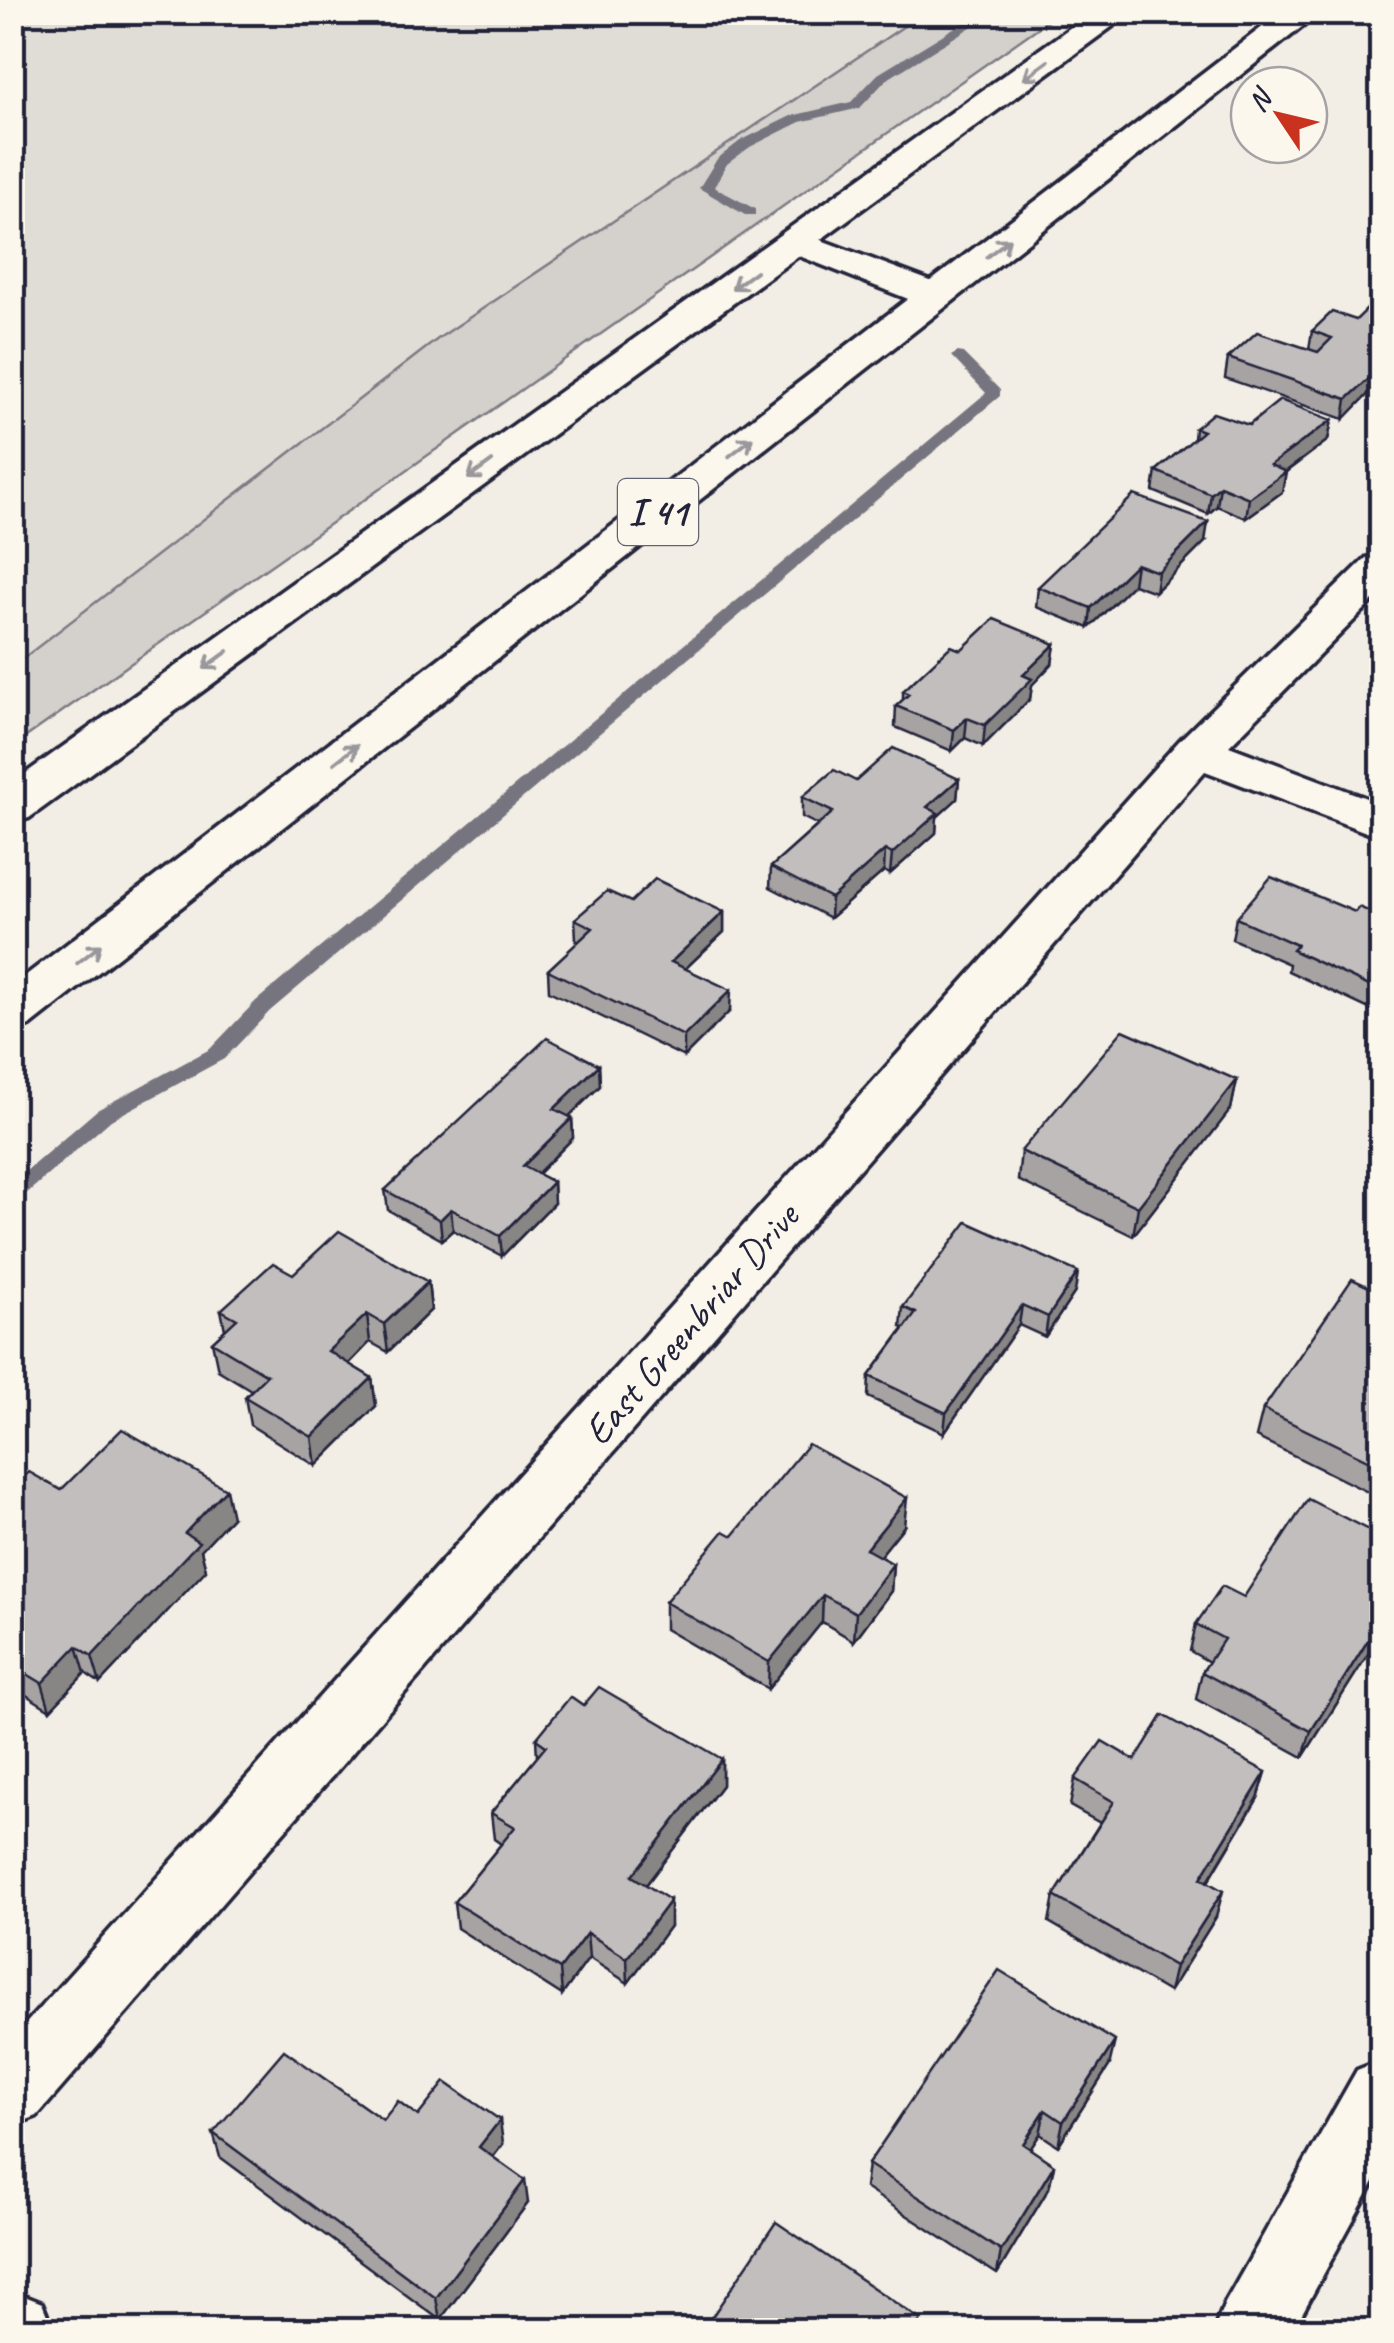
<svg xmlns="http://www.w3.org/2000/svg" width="1394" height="2343" font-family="Caveat,sans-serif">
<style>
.built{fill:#e0dcd6}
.green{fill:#d4d1cc;stroke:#7b7a84;stroke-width:2.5}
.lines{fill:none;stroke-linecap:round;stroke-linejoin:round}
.stream{fill:#76747f;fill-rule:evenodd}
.minor-casing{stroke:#22223b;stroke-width:7}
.highway-casing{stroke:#22223b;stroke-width:7}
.minor{fill:#fbf7ec;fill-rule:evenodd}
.highway{fill:#fbf7ec;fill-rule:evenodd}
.wall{fill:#a7a3a3;stroke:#22223b;stroke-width:2.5}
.shaded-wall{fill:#888585;stroke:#22223b;stroke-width:2.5}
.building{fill:#c2bebe;stroke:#22223b;stroke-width:2.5}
.oneway{stroke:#99979c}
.labels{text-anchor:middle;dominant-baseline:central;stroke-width:8;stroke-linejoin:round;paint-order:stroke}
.shield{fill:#fbf7ec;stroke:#636270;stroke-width:2.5}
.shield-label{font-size:38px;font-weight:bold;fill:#22223b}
.street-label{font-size:40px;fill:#22223b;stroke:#fbf7ec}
</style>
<rect width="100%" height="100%" fill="#f2eee5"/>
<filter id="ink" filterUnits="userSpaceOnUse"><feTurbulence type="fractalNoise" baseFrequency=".01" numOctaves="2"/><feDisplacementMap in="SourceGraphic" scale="20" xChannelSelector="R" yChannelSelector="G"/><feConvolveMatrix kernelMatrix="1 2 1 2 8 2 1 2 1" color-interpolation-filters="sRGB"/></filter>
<g filter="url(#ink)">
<path class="built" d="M13,13h912l-486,325 -426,328z"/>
<path class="green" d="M925,12l134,1 -1046,733v-80l426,-328z"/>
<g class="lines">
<g class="stream">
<path d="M980,12h15l-109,68 -26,28 -60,14 -50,25 -23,17 -13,23 41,22v6h-10l-46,-27 18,-29 23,-18 51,-25 60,-14 27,-28z"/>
<path d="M958,352l5,1 37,37v6l-730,615 -46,48 -113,61 -92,80 -7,2v-19l85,-73 113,-61 46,-48 730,-608 -35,-37z"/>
</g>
<g class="minor-casing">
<g id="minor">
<path d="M797,231l152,57 5,8 -5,8h-28l-137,-54 -6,-8 6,-8z"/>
<path d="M1382,554v38l-153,154 153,58v34l-177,-67 -1168,1345 -25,10v-87l1168,-1299 186,-182z"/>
<path d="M1382,2060v107l-89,163h-79l11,-27 132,-233z"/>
<path d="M12,2291l30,12 11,27h-41z"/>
</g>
</g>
<g class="highway-casing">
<g id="highway">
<path d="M1092,12h40l-1103,806 -17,4v-39z"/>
<path d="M1282,12h39l-1291,1014 -18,5v-45z"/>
</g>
</g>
<use href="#minor" class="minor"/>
<use href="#highway" class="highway"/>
</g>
<g class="wall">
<path d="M1382,266v24l-7,-2 4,-20z"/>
<path d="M1382,298v90l-6,-2 -32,33 -119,-41 3,-20 81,-9 3,-18 44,-11z"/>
<path d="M1332,420l-4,20 -42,32 -4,20 -36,26 -29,-12 -9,8 -55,-23 3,-20 38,-32 1,-11z"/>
<path d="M1205,542l-50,50 -22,-8 -44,44 -53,-21 2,-20z"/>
<path d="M1055,644l-3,20 -20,21 -2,14 -47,47 -18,-8 -13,13 -57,-24 1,-21 7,-6v-9l58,-41z"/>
<path d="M959,779l-2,20 -20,18 -1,16 -46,41 -6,-3 -54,47 -60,-31 1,-20 47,-42 -16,-8v-20l54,-16z"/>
<path d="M631,902l93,10v20l-39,37 45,42 -46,46 -135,-66 -1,-21 31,-28 -3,-2 -1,-21z"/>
<path d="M1355,912l27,5v98l-94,-44 1,-7 -57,-25 4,-21z"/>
<path d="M599,1065l1,21 -31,30 3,2 1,20 -35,36 15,8 1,21 -52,53 -49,-26 -11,10 -54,-30 -3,-20z"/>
<path d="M1237,1080l-6,29 -98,127 -115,-56 3,-29z"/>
<path d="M293,1274l135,8 3,28 -43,42 -18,-10 -21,22 23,14 4,28 -60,60 -66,-41 -5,-28 6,-7 -33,-20 -6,-28 13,-12 -4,-20z"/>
<path d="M1075,1292l-30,45 -26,-12 -75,108 -76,-36 1,-21 35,-48 -3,-1 2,-20z"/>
<path d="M1382,1293v206l-126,-62 7,-28z"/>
<path d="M12,1488l49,2 171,27 -31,33 5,20 -106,113 -15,-10 -35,37 -38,-24z"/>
<path d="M904,1526l-24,30 13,8 -2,27 -37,50 -32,-19 -54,67 -103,-60v-27l68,-66z"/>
<path d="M1382,1537v95l-79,125 -107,-58 6,-27 7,-10 -19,-11 6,-27 48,-27z"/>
<path d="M583,1706l139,53v26l-76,100 24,41 -42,57 -39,-25 -27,37 -105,-67 -3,-26 47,-58 -7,-5 -3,-26 46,-56 -1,-18z"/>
<path d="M1135,1760l131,12 -8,26 -50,84 8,35 -47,75 -120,-70 5,-26 46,-73 -30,-17 5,-27z"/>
<path d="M1109,2066l-51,80 -18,-12 -10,15 24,16 -5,23 -52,86 -132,-86 3,-24z"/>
<path d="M418,2116l85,28 -10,13 35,46 -88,117 -220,-163 -7,-24 170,-13z"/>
</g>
<g class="shaded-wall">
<path d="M1380,366l-4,20 -32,33 3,-20z"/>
<path d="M1332,420l-4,20 -47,35 5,-3 -4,20 -36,26 3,-20 21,-33z"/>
<path d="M1220,486l-3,20 -9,8 3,-20z"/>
<path d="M1208,522l-3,20 -50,50 3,-20z"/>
<path d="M1136,564l-3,20 -44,44 2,-20z"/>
<path d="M1055,644l-3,20 -20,21 -2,14 -47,47 2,-21 38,-50z"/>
<path d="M967,718l-2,20 -13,13 2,-21z"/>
<path d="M959,779l-2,20 -20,18 -1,16 -46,41 2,-20 35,-47z"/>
<path d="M885,850l-1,21 -54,47 1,-20z"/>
<path d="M724,912v20l-53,50v-20z"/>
<path d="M731,990l-1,21 -46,46v-21z"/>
<path d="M599,1065l1,21 -44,43 -2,-20z"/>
<path d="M1237,1080l-6,29 -98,127 5,-29z"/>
<path d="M572,1118l1,20 -48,48 -2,-20z"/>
<path d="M553,1182l1,21 -52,53 -2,-20z"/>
<path d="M451,1209l2,21 -11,10 -2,-20z"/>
<path d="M1078,1272l-3,20 -30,45 3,-20z"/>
<path d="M428,1282l3,28 -43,42 -4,-28z"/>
<path d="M1022,1305l-3,20 -75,108 2,-20z"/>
<path d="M367,1314l3,28 -37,38 -5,-29z"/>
<path d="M372,1378l4,28 -60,60 -4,-29z"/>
<path d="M226,1489l6,28 -31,33 5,20 -106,113 -8,-27 93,-123z"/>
<path d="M907,1498l-3,28 -40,50 2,-27z"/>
<path d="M893,1564l-2,27 -37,50 2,-28z"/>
<path d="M823,1595l-1,27 -54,67 1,-27z"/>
<path d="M1382,1618v14l-79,125 8,-26z"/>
<path d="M77,1646l8,27 -35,37 -8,-27z"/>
<path d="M722,1759v26l-89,117 -1,-26z"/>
<path d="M1266,1772l-8,26 -64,106 7,-26z"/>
<path d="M1223,1891l-7,26 -47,75 6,-26z"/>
<path d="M670,1900v26l-42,57 -1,-25z"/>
<path d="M587,1933l2,25 -27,37 -2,-26z"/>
<path d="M1115,2041l-6,25 -51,80 5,-24z"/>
<path d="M1045,2110l-5,24 -22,34 5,-24z"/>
<path d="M500,2120l3,24 -21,27 -3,-24z"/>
<path d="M1054,2165l-5,23 -52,86 4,-23z"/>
<path d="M525,2180l3,23 -88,117 -4,-22z"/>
</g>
<g class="building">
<path d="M1379,297l3,1v69l-35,32 -119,-41 29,-26 61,20 14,-14 -20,-7 20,-19 24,8z"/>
<path d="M1280,400l52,20 -62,45 16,7 -37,26 -29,-12 -9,8 -55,-23 47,-40 -8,-3 18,-15 36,12z"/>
<path d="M1134,495l74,27 -50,50 -22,-8 -45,44 -53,-21z"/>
<path d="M994,619l61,25 -32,31 9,4 -47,46 -18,-7 -13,12 -58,-24 13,-12 -6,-3 48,-45 10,4z"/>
<path d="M893,748l66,31 -32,28 11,6 -46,41 -7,-4 -54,48 -60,-31 62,-55 -31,-15 32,-27 22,11z"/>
<path d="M1271,877l84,35 4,-5 23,10v75l-90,-42 5,-5 -61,-27z"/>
<path d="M655,879l69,33 -53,50 60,28 -47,46 -136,-66 45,-42 -18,-9 32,-28 24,11z"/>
<path d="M1123,1030l114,50 -99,127 -117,-56z"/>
<path d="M547,1038l52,27 -45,44 18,9 -49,48 30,16 -53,54 -49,-27 -11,11 -55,-30z"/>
<path d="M967,1222l111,50 -30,45 -26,-12 -76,108 -77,-37 47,-63 -13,-6z"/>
<path d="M339,1231l89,51 -44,42 -17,-10 -39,37 44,27 -60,59 -67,-40 22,-22 -55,-33 25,-23 -16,-9 52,-47 20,11z"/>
<path d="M1352,1279l30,14v174l-119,-58z"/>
<path d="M122,1429l104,60 -41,44 14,9 -107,114 -15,-10 -35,37 -30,-18v-127l9,-8 -9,-5v-37l17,-16 32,18z"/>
<path d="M808,1444l99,54 -41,51 27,15 -37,49 -33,-18 -54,67 -104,-60 59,-71 9,5z"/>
<path d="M1308,1499l74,38v81l-71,113 -109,-59 22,-33 -28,-15 26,-38 22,11z"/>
<path d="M599,1687l123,72 -90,117 38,24 -43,58 -40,-25 -27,36 -106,-67 61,-75 -24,-14 55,-67 -10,-7 34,-42 13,9z"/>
<path d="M1163,1715l103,57 -65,106 22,13 -48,75 -121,-70 60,-94 -39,-23 27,-38 33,19z"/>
<path d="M999,1970l116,71 -52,81 -18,-12 -22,34 31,21 -53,86 -133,-87z"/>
<path d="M284,2050l99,70 15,-19 20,15 27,-34 55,38 -21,27 46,33 -89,118 -223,-165z"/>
<path d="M776,2222l145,98 -7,10h-211z"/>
</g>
<defs><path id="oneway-shaft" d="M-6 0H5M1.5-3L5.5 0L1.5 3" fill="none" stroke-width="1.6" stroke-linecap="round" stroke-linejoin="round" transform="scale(2.5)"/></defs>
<g class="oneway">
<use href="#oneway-shaft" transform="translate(1036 70) rotate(144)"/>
<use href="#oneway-shaft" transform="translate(998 248) rotate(-38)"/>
<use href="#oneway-shaft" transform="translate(744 280) rotate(144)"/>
<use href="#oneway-shaft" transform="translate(741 447) rotate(-38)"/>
<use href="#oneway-shaft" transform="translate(480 470) rotate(144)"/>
<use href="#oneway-shaft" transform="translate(216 660) rotate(144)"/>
<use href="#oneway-shaft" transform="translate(346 754) rotate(-38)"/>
<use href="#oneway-shaft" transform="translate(89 954) rotate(-38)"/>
</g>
</g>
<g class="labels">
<rect class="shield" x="618" y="479" width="80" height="66" rx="8"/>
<g class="shield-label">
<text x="658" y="512">I 41</text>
</g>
<g class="street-label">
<text transform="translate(691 1324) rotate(-49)">East Greenbriar Drive</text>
</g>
</g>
<rect width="1394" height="2343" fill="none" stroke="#fbf7ec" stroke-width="50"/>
<rect x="25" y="25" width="1344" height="2293" fill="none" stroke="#22223b" stroke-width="4" filter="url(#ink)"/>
<g transform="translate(1279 115) rotate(305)"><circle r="48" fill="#fbf7ec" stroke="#a4a2a5" stroke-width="2.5"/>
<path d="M0-8L18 38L0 25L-18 38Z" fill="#c8321e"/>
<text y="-15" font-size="28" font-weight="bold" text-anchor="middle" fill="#22223b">N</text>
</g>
</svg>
